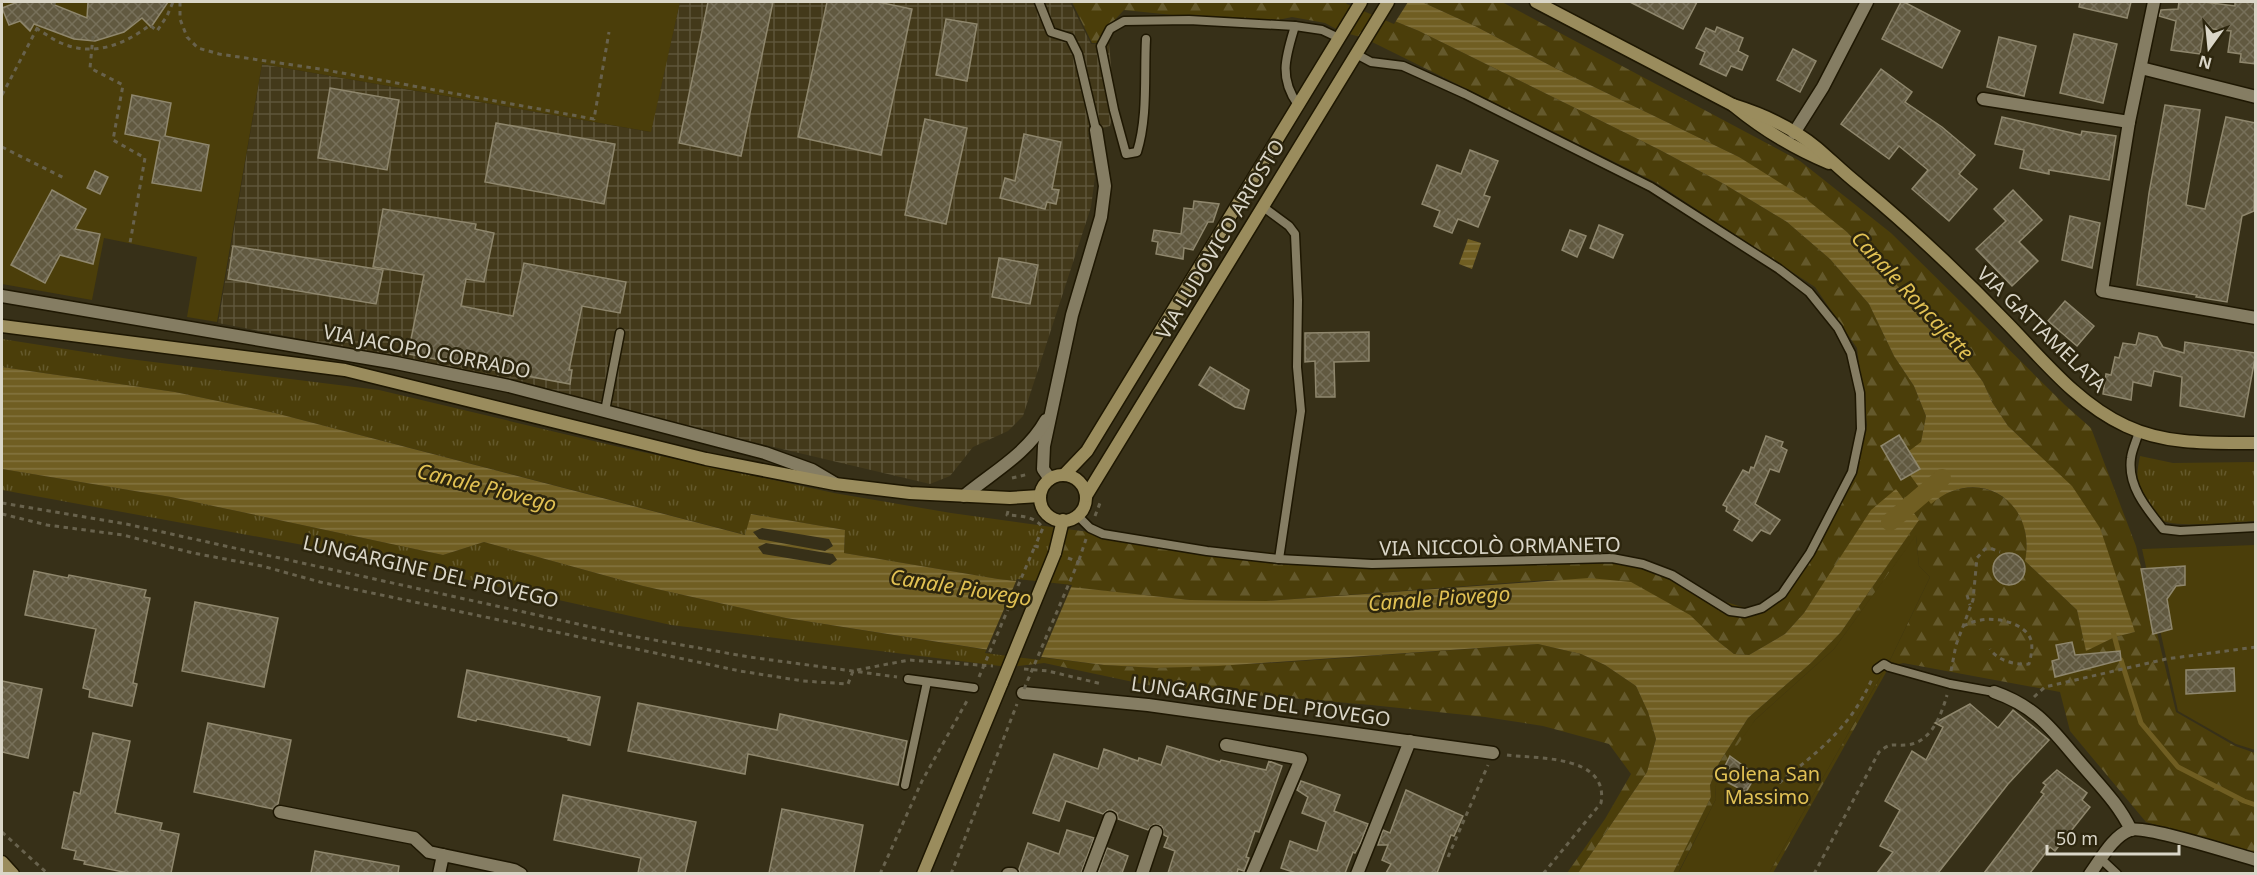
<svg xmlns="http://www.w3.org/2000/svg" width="2257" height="875" font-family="'Noto Sans',sans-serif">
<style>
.industrial{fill:url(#industrial-grid)}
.grass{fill:url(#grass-tufts)}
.forest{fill:url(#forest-firs)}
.park{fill:#4b3e0a}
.water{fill:url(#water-rules);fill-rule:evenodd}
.pier{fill:#373018}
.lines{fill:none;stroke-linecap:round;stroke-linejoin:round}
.stream{stroke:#705e22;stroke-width:5}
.canal{stroke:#705e22;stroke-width:18}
.building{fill:url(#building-cross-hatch);stroke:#8f876d;stroke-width:1.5}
.lane-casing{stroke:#1e1702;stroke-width:11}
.street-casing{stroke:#1e1702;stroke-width:15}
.secondary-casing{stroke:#1e1702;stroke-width:15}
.path{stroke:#68624d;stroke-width:3;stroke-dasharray:4.5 4.5;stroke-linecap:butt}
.lane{stroke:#857d63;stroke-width:8}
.street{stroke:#857d63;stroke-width:12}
.secondary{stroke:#9a8c5d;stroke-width:12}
.secondary-bridge-casing{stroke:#1e1702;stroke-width:15;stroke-linecap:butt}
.path-bridge{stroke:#68624d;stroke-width:3;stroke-dasharray:4.5 4.5;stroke-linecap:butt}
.secondary-bridge{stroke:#9a8c5d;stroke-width:12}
.labels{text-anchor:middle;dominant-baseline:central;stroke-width:5;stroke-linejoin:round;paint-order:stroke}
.street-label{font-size:20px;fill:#dad6c8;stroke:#2d260e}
.park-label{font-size:20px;fill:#e2c255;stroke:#2d260e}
.water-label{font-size:21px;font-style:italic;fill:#e1c153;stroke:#2d260e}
</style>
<defs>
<pattern id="industrial-grid" width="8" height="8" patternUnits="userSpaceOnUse" patternTransform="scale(1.5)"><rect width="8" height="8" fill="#43391a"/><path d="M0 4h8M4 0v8" fill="none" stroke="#5e553a"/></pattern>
<pattern id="grass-tufts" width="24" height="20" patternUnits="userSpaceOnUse" patternTransform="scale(1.5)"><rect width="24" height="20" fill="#4b3e0a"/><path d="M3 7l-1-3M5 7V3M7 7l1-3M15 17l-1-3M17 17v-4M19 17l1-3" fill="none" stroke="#64592c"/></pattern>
<pattern id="forest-firs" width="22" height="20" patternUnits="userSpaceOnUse" patternTransform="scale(1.5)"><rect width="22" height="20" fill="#4b3e0a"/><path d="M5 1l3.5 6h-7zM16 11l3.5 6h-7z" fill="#64592c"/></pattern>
<pattern id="water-rules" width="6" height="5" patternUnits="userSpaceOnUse" patternTransform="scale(1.5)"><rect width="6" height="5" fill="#705e22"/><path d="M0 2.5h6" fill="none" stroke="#847441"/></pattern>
<pattern id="building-cross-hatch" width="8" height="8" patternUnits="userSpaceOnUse" patternTransform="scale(1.5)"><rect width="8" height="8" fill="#615940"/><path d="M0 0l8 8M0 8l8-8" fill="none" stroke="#77705a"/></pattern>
</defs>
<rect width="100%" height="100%" fill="#373018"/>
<path class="industrial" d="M680,2h390l21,42h18l6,64 -5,18 -22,7 7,44 -4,30 -68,209 -15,15 -35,16 -23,29 -20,8 -296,-70 -110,-32 -306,-59 44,-259 388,68z"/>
<g class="grass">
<path d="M2,339l127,20 250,31 240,57 215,46 117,20 115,16 -25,55 -43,-5 -154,-26 1,-23 -93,-16 -6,21 -471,-122 -100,-21 -173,-25z"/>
<path d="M2140,456l33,7 82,-1v59c-21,1 -80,8 -97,-2 -7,-4 -9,-11 -13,-18 -9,-19 -9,-25 -5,-45z"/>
<path d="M2,469l169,28 272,58 41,-13 159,44 143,32 227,36 -5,13 -337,-42 -324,-72 -345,-63z"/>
</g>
<g class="forest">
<path d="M1072,2h276l71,29 239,118 66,35 63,38 43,37 39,45 25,52 20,30 12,30 -5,26 -1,27 11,34c48,-38 106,-2 94,58l52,49 9,40 29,-13 20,-5 -98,-179 -29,-27 -16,-24 -9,-20 -20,-27 -116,-123 -108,-75 -184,-89 -78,-41 -55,-25h80l298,159 91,72 174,172 26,23 45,118 40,166 59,34 20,7v100l-109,-31 -76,-91 -10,-39 -157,-29 -14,4 -116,206h-4l122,-215 39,-81 -11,-11 -3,-30 -82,113 -79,71 -40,67 1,12 -38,74h-5l38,-76 -1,-12 9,-22 29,-45 64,-56 29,-30 77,-111 -81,43 -33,49 -19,21 -36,21 -15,-1 -19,-15 -26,-24 -59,-33 -83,-2 -281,21 -76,-1 -149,-16 25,-55 143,18 166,15 239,-8 61,18 41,27 33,10 36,-18 55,-90 27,-76 -10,-77 -42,-61 -160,-105 -291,-144 -22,-6 -17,-9 -33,-6 -32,7 -136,-14 -16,17 1,16h-17z"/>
<path d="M1538,644l43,10 24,11 31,21 12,26 8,27 -9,33 -69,101h-11l38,-54 26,-45 -22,-30 -66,-18 -58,-9 -114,-12 -219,-19 -108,-23 -35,4 4,-13 91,11 52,3 117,-5z"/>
</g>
<g class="park">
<path d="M2,2h678l-29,130 -389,-68 -45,258 -30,-5 10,-60 -93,-19 -12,62 -90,-16z"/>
<path d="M1916,535l3,31 11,11 -39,81 -122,215 -91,1 38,-75 -1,-12 9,-23 31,-44 79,-71z"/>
<path d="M2255,545v205l-19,-6 -58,-33 -36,-162z"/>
</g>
<g class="water">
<path d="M1348,2h74l55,25 78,41 184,89 67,42 41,33 116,123 20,27 9,20 16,24 64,60 28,42 35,104 -20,5 -29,14 -9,-41 -52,-49c12,-60 -47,-97 -94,-57l-21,-29 9,-6 -10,-18 12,-9 5,-26 -12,-30 -20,-30 -25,-52 -39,-45 -43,-37 -63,-38 -66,-35 -239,-118z"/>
<path d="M1468,239l13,4 -9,26 -13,-5z"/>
<path d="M2,367l173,25 100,21 470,122 6,-21 94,16 -1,23 154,26 192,21 76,1 323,-23 42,4 59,33 25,24 19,15 15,1 36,-21 19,-21 67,-103 25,-21 23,31 -78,112 -29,30 -64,56 -29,45 -9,22 1,12 -38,76h-95l69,-101 9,-33 -8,-27 -12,-26 -31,-21 -24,-11 -43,-10 -320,22 -62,2 -52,-3 -102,-13 -216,-34 -143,-32 -159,-44 -41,13 -272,-58 -169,-28zM762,528l67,11 4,7 -8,5 -66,-12 -6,-7zM766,543l67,11 4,6 -7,5 -67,-11 -5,-7z"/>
</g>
<g class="pier">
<path d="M1345,2h63l-14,22 -47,-20z"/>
<path d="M1017,579l55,6 -32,75 -55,-7z"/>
</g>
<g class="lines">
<g class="stream">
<path d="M2113,631l5,19"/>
<path d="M2121,660l20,63 37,44 66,34 12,4"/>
</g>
<path class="canal" d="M1890,522l52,-44"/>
</g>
<g class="building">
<path d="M18,2h33l1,2 35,14 1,-16h80l-17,25 -9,-9 -18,14 -29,9 -21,-2 -40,-15 -4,7 -10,-10 -11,4 -7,-17z"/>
<path d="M708,2h65l-32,154 -62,-13z"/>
<path d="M827,2h51l34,7 -31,146 -83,-18z"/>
<path d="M1630,2h67l-14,27z"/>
<path d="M1901,2h3l56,29 -18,37 -60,-29z"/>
<path d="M2080,2h51l-4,16 -48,-11z"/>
<path d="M2179,2h25l31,4v-4h21v62l-16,-2 1,-8 -13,-2 3,-21 -27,-3 -4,26 -29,-4 5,-29 -17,-5 2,-6 17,-1z"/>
<path d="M946,19l31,5 -10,57 -31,-6z"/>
<path d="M1717,27l26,11 -5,13 10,5 -6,14 -11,-4 -5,10 -26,-12 5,-12 -9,-4 10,-20 9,4z"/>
<path d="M2074,34l43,10 -14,59 -43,-10z"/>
<path d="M1999,37l37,9 -12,50 -37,-9z"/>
<path d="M1793,49l23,12 -16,31 -23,-12z"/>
<path d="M1881,69l31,23 -7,10 37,25 33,28 -16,19 18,15 -28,32 -37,-32 16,-19 -29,-24 -10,13 -48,-35z"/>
<path d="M330,88l69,12 -12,70 -69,-12z"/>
<path d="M132,95l39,8 -6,33 44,9 -8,46 -49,-8 8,-42 -35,-7z"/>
<path d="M2165,105l35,5 -14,95 19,4 21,-92 30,6 -2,88 -12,5 -15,86 -31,-5 1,-2 -60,-10 12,-92z"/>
<path d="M2002,117l79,18 1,-4 34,5 -7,44 -60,-10v4l-29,-6 4,-18 -29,-6z"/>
<path d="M925,119l42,9 -21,96 -41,-9z"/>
<path d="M496,123l119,21 -11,60 -119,-22z"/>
<path d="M1024,134l37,8 -9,47 7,1 -3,14 -9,-2 -2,7 -45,-11 5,-20 10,3z"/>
<path d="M1470,150l28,11 -14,34 6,2 -12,30 -20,-8 -6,14 -18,-7 6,-15 -18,-7 15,-39 24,9z"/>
<path d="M95,171l13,6 -8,17 -13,-6z"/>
<path d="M52,190l34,19 -11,20 25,5 -7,30 -33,-9 -15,28 -34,-18z"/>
<path d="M2013,190l29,30 -23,22 19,19 -26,25 -36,-37 30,-28 -12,-12z"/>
<path d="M1194,201l25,3 -6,18h-5l-15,28 -9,-2 -1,11 -27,-5 2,-12 -6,-1 2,-11 27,4 3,-26 9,1z"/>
<path d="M383,209l93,15 -1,5 19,4 -10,49 -18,-3 -5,27 52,10 11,-53 102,19 -6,31 -38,-7 -13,64h3l-2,14 -162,-30 16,-79 -51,-8z"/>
<path d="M2070,216l30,7 -8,45 -30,-8z"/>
<path d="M1599,225l24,10 -10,23 -23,-10z"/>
<path d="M1570,230l16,6 -9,21 -15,-7z"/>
<path d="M233,246l150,24 -7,34 -148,-25z"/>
<path d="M999,258l39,7 -8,39 -38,-7z"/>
<path d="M2065,301l29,25 -17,20 -29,-25z"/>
<path d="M1369,332v29l-35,1 1,35h-19l-1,-36 -10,1v-29z"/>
<path d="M2139,333l18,4 6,10 21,6 1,-11 71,11 -12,64 -64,-11 2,-29 -28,-6 -3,15 -18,-4 -2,18 -28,-6 3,-20 5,1 4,-18 4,1 4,-15 13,2z"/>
<path d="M1210,367l39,23 -5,19 -9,-2 -36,-22z"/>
<path d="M1899,435l21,34 -19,11 -20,-34z"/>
<path d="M1766,436l17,6 -2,5 6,3 -8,22 -9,-3 -15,35 25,16 -10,14 -9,-4 -9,11 -18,-11 6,-10 -14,-9 1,-4 -4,-2 20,-35 6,3 2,-6 3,1z"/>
<circle cx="2009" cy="569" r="16"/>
<path d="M2185,566v19l-9,1 -9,13 5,30 -19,5 -12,-65z"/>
<path d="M34,571l34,7 1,-3 77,15 -2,7 6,1 -17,85 4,1 -5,22 -43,-9 1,-7 -7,-2 13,-59 -71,-14z"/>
<path d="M195,602l83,16 -14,69 -82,-16z"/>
<path d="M2072,642l3,13 45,-4 1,9 -66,17 -3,-16 7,-2 -3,-14z"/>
<path d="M2234,668l1,23 -49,3v-24z"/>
<path d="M467,670l133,27 -10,48 -22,-5 1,-2 -92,-19 -1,2 -18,-4z"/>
<path d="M2,681l40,8 -14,69 -26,-6z"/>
<path d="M638,703l139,27 3,-16 127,27 -9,44 -150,-31 -3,20 -117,-23z"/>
<path d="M1970,704l28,24 15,-18 36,30 -41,44 -70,89h-61l16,-21 -13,-6 20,-36 -15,-9 27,-50 14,9 17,-33 -8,-4z"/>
<path d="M208,723l83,17 -13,64 -5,5 -79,-17z"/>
<path d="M93,733l37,8 -15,72 47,10 -2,7 19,4 -8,39h-43l-44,-9 1,-3 -11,-2 2,-8 -14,-3 12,-56 6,2z"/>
<path d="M1167,746l53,16 1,-2 45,10 3,-9 13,5 -23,66 -4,-1 -9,26 3,1 -5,13 -6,-2 -1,4h-69l7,-22 -11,-4 4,-10 -4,-2 -2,-9 -8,-2 -6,6 -30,-11 -1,-6 -5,-3h-4l-5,4 -37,-13 -7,20 -26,-8 21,-59 44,15 6,-20 34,12 1,-3 22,7z"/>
<path d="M1730,756l26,19 -10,17 -27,-14z"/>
<path d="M2057,770l30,23 -5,7 8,7 -35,44 -5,-4 -20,26h-46l60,-79 -3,-2 5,-7 -3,-2z"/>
<path d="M1301,781l39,14 -6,16 34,13 -8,20 -5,9 -2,-1 -8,21h-49l-15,-5 9,-27 27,10 9,-29 -24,-9 6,-16 -11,-7z"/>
<path d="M1406,790l57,26 -9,20 -3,-1 -14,38h-51l5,-9 -9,-4 6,-15h-10l5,-15 7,3z"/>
<path d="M563,795l133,27 -11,51h-47l3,-15 -87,-18z"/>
<path d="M782,809l81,16 -9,48h-85z"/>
<path d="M1067,830l27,8 -13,35h-61l-1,-4 9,-26 31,11z"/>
<path d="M1107,848l21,8 -6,17h-24z"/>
<path d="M315,851l84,15 -1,7h-87z"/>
</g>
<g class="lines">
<g class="lane-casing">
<g id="lane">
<path d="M1039,2l12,30 19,6 8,16 18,76"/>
<path d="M1295,26c-9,30 -17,51 3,79"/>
<path d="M1146,39c-2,37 2,78 -9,113l-11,2 -12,-44 -13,-64 9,-17 14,-8 65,-1 106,6 27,4 17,8"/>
<path d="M1262,206l27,20 6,8 3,66 -1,67 4,44 -22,148"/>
<path d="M605,411l15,-78"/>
<path d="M2139,431c-2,9 -7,18 -8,27 -4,28 16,51 32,71l17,2 76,-4"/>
<path d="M1078,516l12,12 13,6 104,17 72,8 93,5 240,-6 31,6 29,11 58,36 15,2 17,-5 20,-14 28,-41 42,-81 9,-43 -1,-36 -9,-40 -13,-25 -29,-36 -30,-23 -128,-82 -186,-93 -62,-28 -32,-4 -15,-8"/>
<path d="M1877,669l7,-5 5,3 61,17 44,8"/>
<path d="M908,679l66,9"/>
<path d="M905,785l22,-103"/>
<path d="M2101,859l16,15"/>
</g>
</g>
<g class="street-casing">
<g id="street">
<path d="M2154,2l-25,120 -27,169 154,27"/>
<path d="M2141,68l115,29"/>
<path d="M1983,99l146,23"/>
<path d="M1794,133l29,-46 44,-85"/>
<path d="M2,296l394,67 113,23 256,67 47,17 22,13"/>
<path d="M1050,479l-7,-10 1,-23 28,-131 29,-98 4,-31 -9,-56"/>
<path d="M964,496c29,-24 63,-42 82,-76"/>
<path d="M1994,692c46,16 60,41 90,75 18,21 35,38 47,63"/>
<path d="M1023,693l125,12 345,48"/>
<path d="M1226,745l75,14 -49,115"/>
<path d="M280,812l134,26 15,14 14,3"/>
<path d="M439,874l4,-19 71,15 7,4"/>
<path d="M1008,874h4"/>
<path d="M1089,874l21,-56"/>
<path d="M1142,874l14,-42"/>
<path d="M1357,874l53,-133"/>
<path d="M2090,874c11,-15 23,-38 40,-44 15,-5 105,24 126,30"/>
</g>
</g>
<g class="secondary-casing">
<g id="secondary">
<path d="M1536,2l197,103c28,23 62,44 96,58"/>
<path d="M1733,105c29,9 60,23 84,43 14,12 27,25 41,36 52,43 102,90 149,139 36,37 71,81 119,103 40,19 86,17 130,17"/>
<path d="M2,326l343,44 361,89 129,25 75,9 100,5 30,-2"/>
<path d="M1064,475l23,-24 274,-449"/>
<circle cx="1063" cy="498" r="23"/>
<path d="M1086,496l302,-494"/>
<path d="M1055,553l8,-33"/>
<path d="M2,862l11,12"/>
<path d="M923,874l79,-191"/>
</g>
</g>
<g class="path">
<path d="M180,2v17l7,18 11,11 21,6 101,15 274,50 15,-87"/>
<path d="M53,5l2,-3"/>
<path d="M36,28c8,5 16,11 25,15 32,14 63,2 89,-18l7,6 10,-15 6,-14"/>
<path d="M93,36l-3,32 33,17 -10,55 32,18 -15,85"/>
<path d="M2,95l39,-74"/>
<path d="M2,147l64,32"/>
<path d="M1012,478l17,-4"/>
<path d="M2,503l124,21 506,112 117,21 148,20"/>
<path d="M1008,511l-1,4c14,1 28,1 36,13l-8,18 7,2"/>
<path d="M2,514l45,11 76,10 70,18 69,13 58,16 420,89 63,10 45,3 5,-13"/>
<path d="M1095,516l5,-13"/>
<path d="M1068,558l10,4"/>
<path d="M1079,560l7,-21"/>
<path d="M1967,595l3,10"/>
<path d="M1963,626c5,-2 9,-4 14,-5 16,-5 48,1 54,19 2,8 0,16 -2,24 -14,1 -31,-3 -39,-15"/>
<path d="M1024,669l24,2 54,13"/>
<path d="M857,670l52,-10 84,6"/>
<path d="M1951,671l5,-26 17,-45 4,-42 8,-9 5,-1 10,4"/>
<path d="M2034,697l11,-10 121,-28 90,-12"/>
<path d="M1507,755c32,4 102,0 94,48l-58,71"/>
<path d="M1779,783c41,-33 71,-55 93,-104"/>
<path d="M2,832l46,42"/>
<path d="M1448,857l40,-92"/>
<path d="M880,874l42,-93 46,-82"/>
<path d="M951,874l66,-170"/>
<path d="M1814,874l65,-122c12,-10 13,-6 27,-7 25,-2 35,-29 41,-50"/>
</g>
<use href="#lane" class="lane"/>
<use href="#street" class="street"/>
<use href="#secondary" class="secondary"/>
<g class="secondary-bridge-casing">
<path id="secondary-bridge" d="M1002,683l53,-130"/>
</g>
<g class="path-bridge">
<path d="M979,677l56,-131"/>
<path d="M1024,689l55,-129"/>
</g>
<use href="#secondary-bridge" class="secondary-bridge"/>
</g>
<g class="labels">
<g class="street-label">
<text transform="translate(1220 239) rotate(-59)">VIA LUDOVICO ARIOSTO</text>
<text transform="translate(2042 329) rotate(44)">VIA GATTAMELATA</text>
<text transform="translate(427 351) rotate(11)">VIA JACOPO CORRADO</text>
<text transform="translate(1500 546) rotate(-1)">VIA NICCOLÒ ORMANETO</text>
<text transform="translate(431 571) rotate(13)">LUNGARGINE DEL PIOVEGO</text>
<text transform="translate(1261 701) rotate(8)">LUNGARGINE DEL PIOVEGO</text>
</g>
<g class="park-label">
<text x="1767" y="773">Golena San<tspan x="1767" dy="23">Massimo</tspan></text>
</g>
<g class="water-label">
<text transform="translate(1913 295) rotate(47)">Canale Roncajette</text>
<text transform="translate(487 487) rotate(14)">Canale Piovego</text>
<text transform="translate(961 587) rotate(9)">Canale Piovego</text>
<text transform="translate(1439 598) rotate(-4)">Canale Piovego</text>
</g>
</g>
<rect width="2257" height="875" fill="none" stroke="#dad6c8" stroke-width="6"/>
<g transform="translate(2209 48) rotate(195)" stroke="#2d260e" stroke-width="4.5" paint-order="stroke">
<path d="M0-4.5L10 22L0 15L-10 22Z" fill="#dad6c8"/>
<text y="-9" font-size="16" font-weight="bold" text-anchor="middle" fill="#dad6c8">N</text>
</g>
<path d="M2047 845v9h132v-9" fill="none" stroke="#dad6c8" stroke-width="3"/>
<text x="2056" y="845" font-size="18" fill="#dad6c8" stroke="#2d260e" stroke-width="4.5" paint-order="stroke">50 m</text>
</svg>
